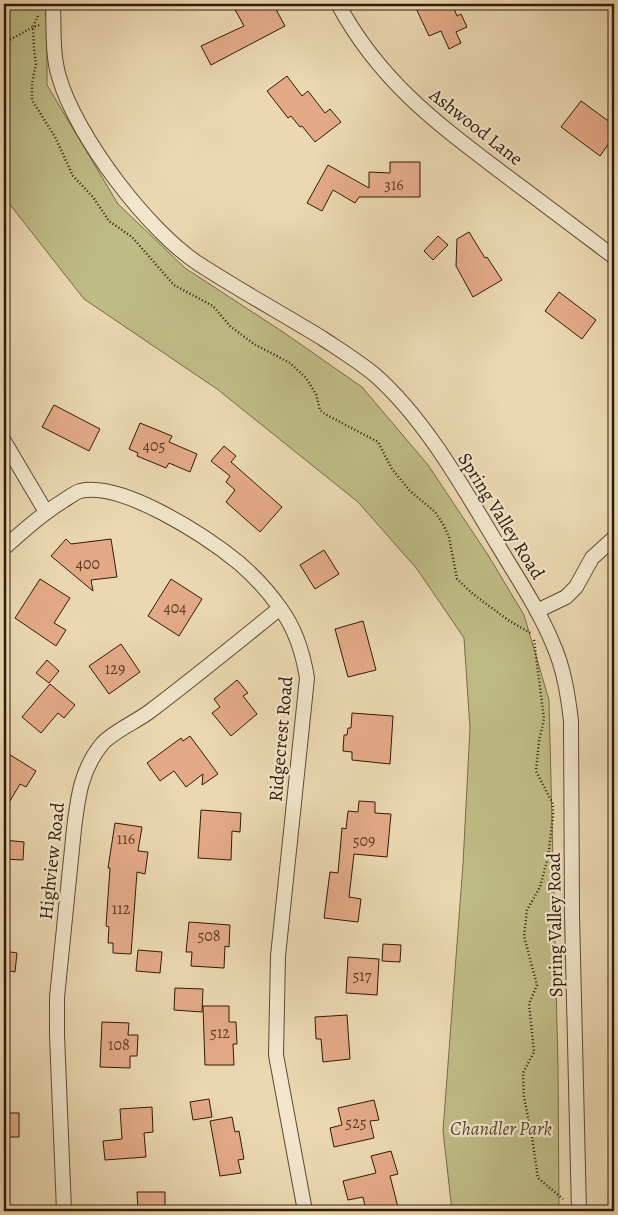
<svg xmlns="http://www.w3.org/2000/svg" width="618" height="1215" font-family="Alegreya,serif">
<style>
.green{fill:#bfbc86;stroke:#786b48}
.building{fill:#e4aa88;stroke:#311a09}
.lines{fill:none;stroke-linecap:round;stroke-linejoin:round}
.minor-casing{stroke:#604a33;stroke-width:16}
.path{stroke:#311a09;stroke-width:2.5;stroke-dasharray:1 2.5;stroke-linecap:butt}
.minor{stroke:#f2e6cc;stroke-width:14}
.labels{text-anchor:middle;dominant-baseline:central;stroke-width:4.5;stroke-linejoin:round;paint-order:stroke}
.number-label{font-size:16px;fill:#5e3e29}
.street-label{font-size:19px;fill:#311a09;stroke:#f2e6cc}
.park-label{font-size:19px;font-style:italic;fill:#5c4b2e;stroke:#f2e6cc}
</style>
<rect width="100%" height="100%" fill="#ebd8b1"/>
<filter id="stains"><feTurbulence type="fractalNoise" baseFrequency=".004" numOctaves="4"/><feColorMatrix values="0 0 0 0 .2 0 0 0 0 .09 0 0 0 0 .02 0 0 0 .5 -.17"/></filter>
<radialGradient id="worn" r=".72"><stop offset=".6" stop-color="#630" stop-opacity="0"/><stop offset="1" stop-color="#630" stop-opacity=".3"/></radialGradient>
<path class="green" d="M4,4h43v81l71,119 67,64 98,64 79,55 66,78 60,90 36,60 25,85 9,366 1,145h-107l-9,-80 20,-267 7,-136 -6,-90 -47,-69 -59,-67 -141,-113 -133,-90 -80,-102z"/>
<g class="building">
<path d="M232,4h41l12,22 -74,39 -10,-19 43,-20z"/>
<path d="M414,4h38l5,12 4,-2 6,13 -11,5 5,11 -12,6 -8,-18 -12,5z"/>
<path d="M287,76l15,20 6,-5 17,22 5,-4 11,13 -26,20 -13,-16 -2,1 -9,-11 -3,2 -21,-27z"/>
<path d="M581,101l33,24v11l-14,20 -39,-29z"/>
<path d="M390,162h30v35h-61l-4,6 -22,-13 -11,21 -15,-8 21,-38 41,23v-16l21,1z"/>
<path d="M469,232l16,26 2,-1 15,23 -29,17 -17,-31 1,-27z"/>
<path d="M438,236l10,9 -15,15 -9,-9z"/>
<path d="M559,292l37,28 -14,19 -37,-28z"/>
<path d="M54,405l46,24 -11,22 -47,-24z"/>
<path d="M140,423l32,13 -3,6 28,12 -7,18 -21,-9 -3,5 -29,-12 1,-3 -9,-4z"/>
<path d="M224,446l12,10 -5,6 51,45 -22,25 -34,-30 9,-12 -9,-8 4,-6 -19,-15z"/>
<path d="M66,539l5,5 40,-5 6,38 -26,3 2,11 -42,-35z"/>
<path d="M324,550l15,24 -24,15 -15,-24z"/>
<path d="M40,579l30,19 -16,25 12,7 -10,16 -41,-28z"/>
<path d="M171,579l31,20 -23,37 -31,-20z"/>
<path d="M363,621l13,49 -28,7 -13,-48z"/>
<path d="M121,644l19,28 -31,22 -20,-28z"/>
<path d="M47,660l12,11 -10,12 -13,-10z"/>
<path d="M237,680l11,13 -5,3 14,18 -26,22 -19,-23 8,-6 -6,-8z"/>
<path d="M50,684l25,21 -11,13 -6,-5 -17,20 -19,-16z"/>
<path d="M352,713l41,3 -3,48 -38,-4v-8l-9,-1 1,-16h3l1,-7h3z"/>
<path d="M190,736l28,38 -16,11 1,-11 -17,13 -12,-16 -14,10 -13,-18 34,-25 2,3z"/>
<path d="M4,751l32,20 -10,16 -6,-3 -16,27z"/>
<path d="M359,801l16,1v11l16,1 -4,43 -33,-3 -5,43 12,2 -3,23 -34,-4 6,-46 8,1 4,-45 4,1 2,-18 10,1z"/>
<path d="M201,810l40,3 -1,19 -8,-1 -1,29 -33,-2z"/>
<path d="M115,823l27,4 -4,24 10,1 -3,22 -8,-2 -6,82 -18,-1v-10h-5l1,-16 -3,-1 4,-58h-2z"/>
<path d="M4,840l20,2 -1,18 -19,-1z"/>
<path d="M189,922l41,3 -1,22 -4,-1 -1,22 -33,-2 1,-14h-6z"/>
<path d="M383,944l18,1 -1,17 -18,-1z"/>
<path d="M138,950l24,2 -2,21 -24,-2z"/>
<path d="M4,951l13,2 -2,19 -11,-2z"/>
<path d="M348,957l31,2 -2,36 -31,-2z"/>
<path d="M175,988l28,1 -1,23 -28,-2z"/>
<path d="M203,1006h26v16h7l1,22h-4l1,21h-29z"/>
<path d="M347,1015l3,44 -27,3 -2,-23h-5l-1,-22z"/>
<path d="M102,1022l27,1 -1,12h10l-1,21h-7v12l-30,-1z"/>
<path d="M209,1099l3,18 -19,3 -3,-18z"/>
<path d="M374,1100l5,20 -9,1 4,17 -40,9 -4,-19 12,-3 -4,-17z"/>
<path d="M152,1107l1,25 -9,1 2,24 -41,3 -2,-19 19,-2 -2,-30z"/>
<rect x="4" y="1113" width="15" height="24"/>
<path d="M232,1117l3,15 4,-1 5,28 -6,1 3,13 -21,3 -10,-55z"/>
<path d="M391,1151l7,23 -8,2 9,35h-33l-3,-14 -15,3 -5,-19 33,-8 -5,-17z"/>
<path d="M137,1192h28v19h-27z"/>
</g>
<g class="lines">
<g class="minor-casing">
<g id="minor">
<path d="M53,4c1,24 -1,50 6,73 17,59 89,154 140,187 40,26 82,49 123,74 18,12 36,23 53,37 51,45 89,114 124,172 19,32 40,63 54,97 11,25 15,51 18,77l1,194 7,296"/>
<path d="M338,4c41,76 96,117 163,168 38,28 76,57 113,85"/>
<path d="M4,441l42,71"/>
<path d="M4,548c19,-17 38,-34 59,-47 5,-3 11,-8 17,-10 42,-10 126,45 159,72 15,13 30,29 41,45 15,20 23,45 27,70l-29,278 -2,99 29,156"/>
<path d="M537,611l29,-14 10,-10 16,-29 22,-20"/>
<path d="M64,1211l-7,-176v-38l17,-168c4,-33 7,-59 28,-85 9,-11 35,-23 47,-32 45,-34 88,-69 131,-104"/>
</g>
</g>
<g class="path">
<path d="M38,16l-5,11 1,22 2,15 -4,19v17l23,37 18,39 20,21 16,24 23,16 42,48 39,21 17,20 24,18 36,19 16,15 10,16 4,16 5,4 53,28 14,27 18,22 25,21 8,12 6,13 8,42 16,15 35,26 24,14"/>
<path d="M4,43l29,-16 7,-2"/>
<path d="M534,640l10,79 -5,22 -3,30 17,33v13l-5,40 -8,30 -13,23 -3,26 13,49 -8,19 5,48 -11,21 1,24 8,40 6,41 25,21"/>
</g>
<use href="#minor" class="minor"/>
</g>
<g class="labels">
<g class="number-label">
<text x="394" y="185">316</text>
<text x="154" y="446">405</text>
<text x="88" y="564">400</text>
<text x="175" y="608">404</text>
<text x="115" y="669">129</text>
<text x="126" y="839">116</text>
<text x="364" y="841">509</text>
<text x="121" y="909">112</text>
<text x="209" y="936">508</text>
<text x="362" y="976">517</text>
<text x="220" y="1033">512</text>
<text x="119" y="1045">108</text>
<text x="356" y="1123">525</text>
</g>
<g class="street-label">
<text transform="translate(476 127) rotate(38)">Ashwood Lane</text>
<text transform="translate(501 516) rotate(58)">Spring Valley Road</text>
<text transform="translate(281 739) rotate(-85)">Ridgecrest Road</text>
<text transform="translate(52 861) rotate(-84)">Highview Road</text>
<text transform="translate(555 925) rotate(-91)">Spring Valley Road</text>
</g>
<g class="park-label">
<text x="501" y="1129">Chandler Park</text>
</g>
</g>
<rect width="618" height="1215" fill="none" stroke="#ebd8b1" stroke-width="20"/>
<rect x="5" y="5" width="608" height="1205" fill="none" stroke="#311a09" stroke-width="2.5"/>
<rect x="10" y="10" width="598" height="1195" fill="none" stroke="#311a09"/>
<rect width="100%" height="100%" filter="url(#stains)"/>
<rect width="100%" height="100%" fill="url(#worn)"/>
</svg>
